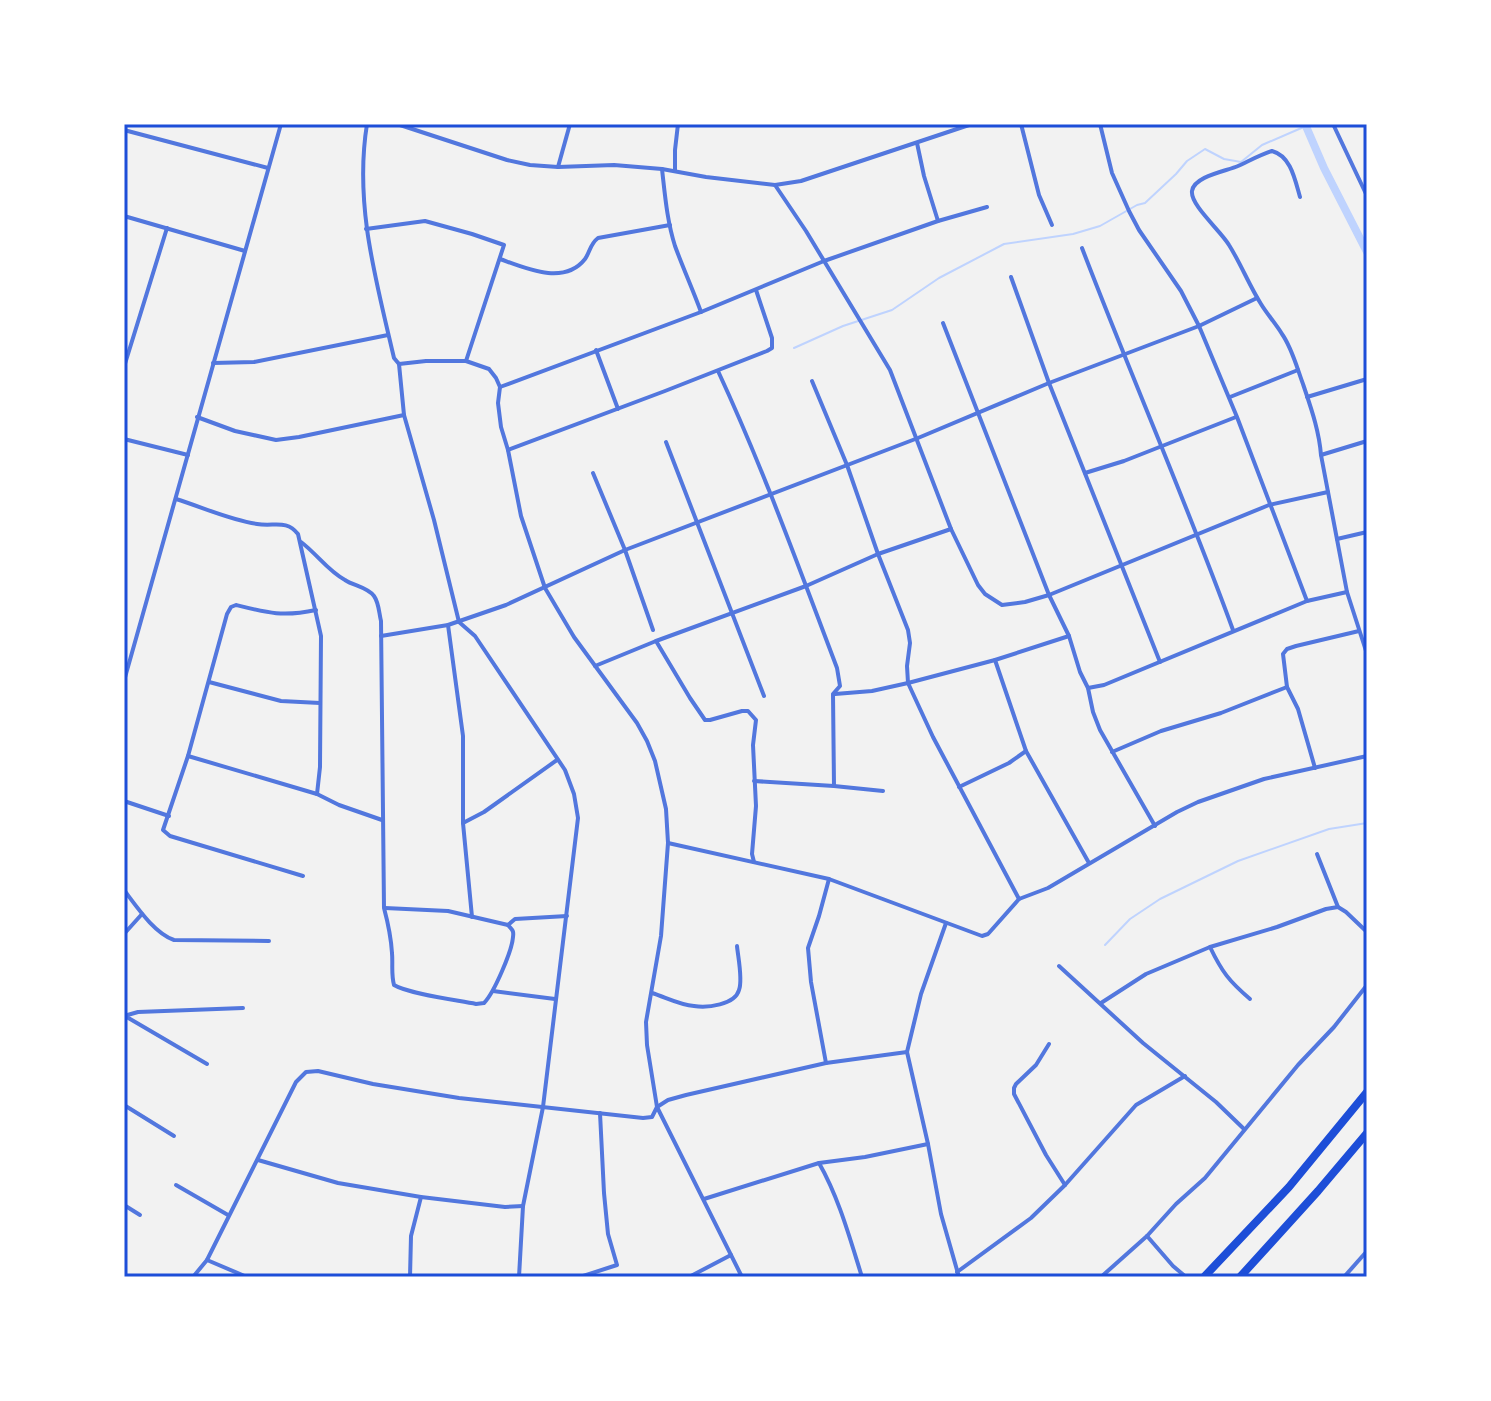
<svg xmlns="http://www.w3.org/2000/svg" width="1491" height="1401" font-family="'PT Sans Narrow',sans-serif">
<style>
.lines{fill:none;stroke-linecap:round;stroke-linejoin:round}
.stream{stroke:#bfd3fe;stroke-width:2}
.canal{stroke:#bfd3fe;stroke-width:8}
.minor{stroke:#5277de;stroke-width:4}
.motorway{stroke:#1d4ed8;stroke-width:8}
.neatline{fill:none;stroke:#1d4ed8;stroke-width:3}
</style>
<rect width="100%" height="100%" fill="#f2f2f2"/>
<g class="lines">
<g class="stream">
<path d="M794,348l49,-22 49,-16 47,-32 65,-34 69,-10 27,-8 37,-21 8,-2 31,-29 11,-13 18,-12 19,10 17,3 21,-17 44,-19"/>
<path d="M1105,945l25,-26 30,-20 78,-38 91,-32 38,-6"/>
</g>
<path class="canal" d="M1305,124l19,44 43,84"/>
<g class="minor">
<path d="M367,124c-13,80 9,156 27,234l5,6 27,-3h40l23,8 7,9 4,9 -2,16 3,24 7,23 13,66 24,72 29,49 63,86 10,18 8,20 11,48 2,34 -7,93 -15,86 1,23 10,62 85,170"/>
<path d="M397,124l110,36 23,5 28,2 56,-2 48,4 44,8 69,8 26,-4 171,-57"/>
<path d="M1021,124l18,71 13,30"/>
<path d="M1100,124l12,49 17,38 10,19 42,61 18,35 38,91 70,184"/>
<path d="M1333,124l34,72"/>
<path d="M124,130l144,38"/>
<path d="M917,143l7,33 14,45"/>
<path d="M558,167l12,-43"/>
<path d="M662,169c3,26 5,52 13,77 8,22 18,44 26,66"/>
<path d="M675,171v-21l3,-26"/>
<path d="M775,185l31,46 84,139 61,159 27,56 7,9 17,11 23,-3 24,-7 220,-90 59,-13"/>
<path d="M1300,197c-5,-17 -9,-41 -28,-46 -12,4 -23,10 -34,15 -11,5 -44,10 -46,25 -2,14 29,40 37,54 12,19 20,40 32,59 6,10 15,20 21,30 10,14 15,34 21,50 8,24 16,46 18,71l26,137 20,62"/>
<path d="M124,216l121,35"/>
<path d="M366,229l59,-8 47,13 32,11 -38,116"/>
<path d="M1082,248c49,128 104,253 151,382"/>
<path d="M500,259c25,9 64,27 85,0 5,-7 5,-15 13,-21l72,-13"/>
<path d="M1011,277l38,106 111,279"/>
<path d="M943,323l106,272 20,41 11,36 8,16 5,24 7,18 55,96"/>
<path d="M596,350l22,59"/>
<path d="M213,363l41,-1 134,-27"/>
<path d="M399,364l5,51 30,105 25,102 16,14 90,134 9,24 4,24 -35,289 -20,99 -4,71"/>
<path d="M124,367l43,-139"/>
<path d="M718,371c45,97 81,197 119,297l3,18 -7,8 1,92"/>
<path d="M812,381l35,84 31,89 30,76 2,13 -3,23 1,17 25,54 86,162"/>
<path d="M500,387l201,-75 123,-51 114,-40 49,-14"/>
<path d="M1230,397l68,-27"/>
<path d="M1307,397l60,-18"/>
<path d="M197,417l38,14 41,9 23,-3 105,-22"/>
<path d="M124,439l64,16"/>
<path d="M666,442l98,254"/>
<path d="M508,450l157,-59 102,-40 5,-3v-10l-16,-48"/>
<path d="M1321,455l46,-14"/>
<path d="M593,473l32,77 28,80"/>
<path d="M1085,473l39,-12 112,-44"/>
<path d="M176,499c26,8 54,21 81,25 17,3 29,-5 41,10l23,102 -1,131 -3,27"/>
<path d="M1337,539l30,-7"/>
<path d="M301,542c16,12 27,29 44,38 9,6 22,7 29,16 5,7 5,17 7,25l3,287c4,15 7,29 8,45 1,11 -1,21 2,32 15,9 62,15 82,19l8,-1c10,-10 28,-52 29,-66 1,-7 -1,-7 -5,-12"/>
<path d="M448,625l15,111v87l9,94"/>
<path d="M381,636l67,-11 58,-20 119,-55 293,-112 131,-55 150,-57 58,-28"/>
<path d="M656,641l34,57 15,22h5l32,-9h6l8,9 -3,25 3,61 -4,48 2,8"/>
<path d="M995,660l31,91 63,112"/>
<path d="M595,666l61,-25 150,-55 72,-32 73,-25"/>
<path d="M124,681l157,-557"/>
<path d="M209,682l72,19 39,2"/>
<path d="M1088,688l16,-3 203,-84 40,-9"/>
<path d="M835,694l37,-3 36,-8 87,-23 74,-24"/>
<path d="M1112,752l49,-21 60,-18 66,-26"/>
<path d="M188,756l129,38 22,11 43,15"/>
<path d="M1315,768l-17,-59 -11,-22 -4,-33 4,-5 9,-3 63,-15"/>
<path d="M754,781l80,5 49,5"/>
<path d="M959,787l50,-24 17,-12"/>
<path d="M124,801l45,15"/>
<path d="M463,823l21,-11 73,-52"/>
<path d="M668,843l161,36 153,57 6,-2 31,-35 29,-11 129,-76 21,-10 66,-23 103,-23"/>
<path d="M1317,854l21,53 8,5 21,20"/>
<path d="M303,876l-133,-40 -7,-6 25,-74 39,-142 4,-7 5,-2c32,8 47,12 80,5"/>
<path d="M124,890c13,17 30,43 50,50l95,1"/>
<path d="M385,908l63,3 60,14 7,-6 52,-3"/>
<path d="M946,923l-25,71 -14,58 21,92 13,70 18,63"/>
<path d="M124,934l18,-20"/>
<path d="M1210,947c12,25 19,34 40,52"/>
<path d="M1059,966l84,77 73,59 28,27"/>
<path d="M493,991l62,8"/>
<path d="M652,993c13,4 28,12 42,13 13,2 41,-1 45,-16 4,-10 -1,-33 -2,-44"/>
<path d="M1101,1003l45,-29 64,-27 67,-20 49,-18 12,-2"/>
<path d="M124,1016l14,-4 105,-4"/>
<path d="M125,1016l82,48"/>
<path d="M1049,1044l-13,21 -20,19 -2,4v6l32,61 19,30"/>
<path d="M826,1063l-15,-81 -3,-34 11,-32 10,-37"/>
<path d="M124,1105l50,31"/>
<path d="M258,1160l80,23 83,14 84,10 18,-1"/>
<path d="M819,1163c20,35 31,76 43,114"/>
<path d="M176,1185l52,30"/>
<path d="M704,1199l115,-36 46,-6 63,-13"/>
<path d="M124,1205l16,10"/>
<path d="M1147,1236l26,30 13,11"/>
<path d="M207,1260l40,17"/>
<path d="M957,1272l74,-54 34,-33 71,-80 49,-29"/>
<path d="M193,1277l14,-17 89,-178 10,-10 12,-1 55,13 86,14 184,20 9,-1 5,-10 11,-7 18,-5 140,-32 81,-11"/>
<path d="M410,1277l1,-41 10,-39"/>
<path d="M580,1277l37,-12 -9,-31 -4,-41 -4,-80"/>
<path d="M689,1277l42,-22"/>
<path d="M1101,1277l46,-41 29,-32 29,-26 93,-113 36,-38 33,-42"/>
<path d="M1344,1277l23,-26"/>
</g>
<g class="motorway">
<path d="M1204,1277l85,-90 78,-95"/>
<path d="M1240,1277l78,-86 49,-58"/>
</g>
</g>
<rect width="1491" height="1401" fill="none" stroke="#ffffff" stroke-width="252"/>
<rect x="126" y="126" width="1239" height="1149" class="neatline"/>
</svg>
